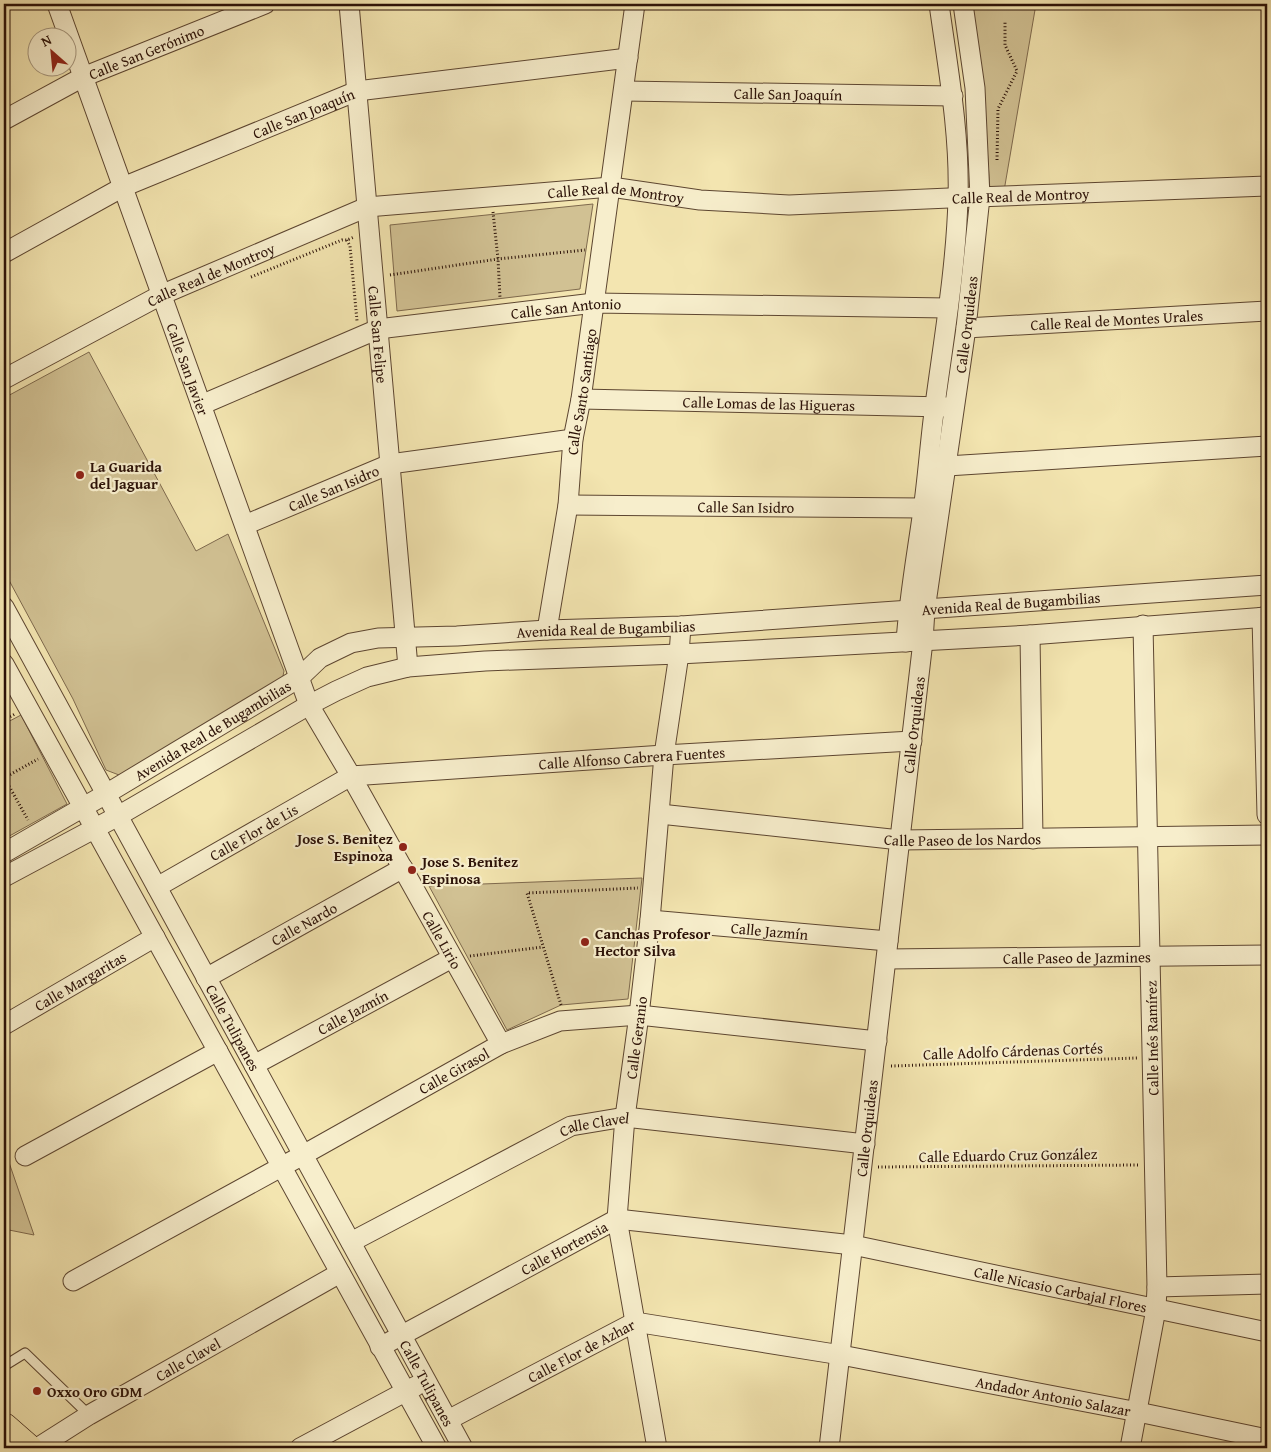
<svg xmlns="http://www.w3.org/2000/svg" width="1271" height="1452" font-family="'Gentium Book Plus',serif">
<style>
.green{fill:#d1c193;stroke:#7e694d}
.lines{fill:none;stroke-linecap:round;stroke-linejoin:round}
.lane-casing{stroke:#5d4631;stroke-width:11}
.street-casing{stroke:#5d4631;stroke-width:21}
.primary-casing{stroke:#2b1107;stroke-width:29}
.path{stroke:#2b1107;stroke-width:3;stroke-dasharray:1 2.5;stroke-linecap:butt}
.lane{stroke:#f7eecc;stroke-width:9}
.street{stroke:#f7eecc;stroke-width:19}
.primary{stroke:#f3e5b0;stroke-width:28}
.poi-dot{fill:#8f2418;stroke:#f7eecc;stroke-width:2}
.labels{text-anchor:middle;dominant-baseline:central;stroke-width:4.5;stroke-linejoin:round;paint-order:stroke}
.street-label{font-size:15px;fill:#2b1107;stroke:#f7eecc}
.poi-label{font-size:15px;font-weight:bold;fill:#2b1107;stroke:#f7eecc;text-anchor:start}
</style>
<rect width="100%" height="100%" fill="#f3e5b0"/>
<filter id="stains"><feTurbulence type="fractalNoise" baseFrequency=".004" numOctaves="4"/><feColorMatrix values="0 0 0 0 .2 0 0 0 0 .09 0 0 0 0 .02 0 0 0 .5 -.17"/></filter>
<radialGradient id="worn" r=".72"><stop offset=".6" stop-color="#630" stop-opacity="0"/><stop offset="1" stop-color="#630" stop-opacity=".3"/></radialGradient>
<g class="green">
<path d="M969,4h67l-32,187h-14l-7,-101z"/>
<path d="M593,204l-13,85 -183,22 -7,-86z"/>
<path d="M89,352l107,199 32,-17 56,137 -2,10 -163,94 -13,-5 -33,-71 -69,-128v-173z"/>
<path d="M21,715l46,89 -63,35v-115z"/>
<path d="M642,878l-14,121 -67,6 -54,25 -78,-144z"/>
<path d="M4,1148l30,87 -30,-6z"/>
</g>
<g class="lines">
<g class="lane-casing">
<path id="lane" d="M4,1366l21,-13 64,62"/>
</g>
<g class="street-casing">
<g id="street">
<path id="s1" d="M57,4l252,701 42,71 150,268"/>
<path id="s2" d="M349,4l59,663"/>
<path id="s3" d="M624,91l329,5"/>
<path id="s4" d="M4,120l79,-43 182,-73"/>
<path id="s5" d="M4,253l119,-66 234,-96 271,-33"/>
<path id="s6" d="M966,328l301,-17"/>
<path id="s7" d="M4,379l157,-84 206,-88 244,-20 89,13 89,5 160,-7 318,-12"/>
<path id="s8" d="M581,399l365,8"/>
<path id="s9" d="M201,405l177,-76 216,-26 354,5"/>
<path d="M947,466l320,-20"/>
<path id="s10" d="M568,505l355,3"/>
<path id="s11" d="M245,525l145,-61 183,-25"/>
<path id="s12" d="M4,607l459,841"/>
<path d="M1262,617l5,198"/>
<path id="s13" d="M547,630l21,-125 5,-66 8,-40 54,-395"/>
<path d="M1030,635l3,204"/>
<path d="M906,642c3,-45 11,-88 17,-132 5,-34 7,-70 12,-105 9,-68 21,-137 23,-206 2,-66 -10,-130 -19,-195"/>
<path d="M4,664l433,784"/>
<path id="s14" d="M660,814l240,26 367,-5"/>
<path id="s15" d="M4,853l102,-59 193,-116 21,-20 31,-15 27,-5 79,-2 90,-6 134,-4 586,-41"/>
<path d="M4,877l114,-61 191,-111 27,-14 31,-14 41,-10 77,-6 194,-7 351,-19 237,-18"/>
<path id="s16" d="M157,887l194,-111 313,-21 248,-14"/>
<path id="s17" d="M650,920l238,21"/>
<path id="s18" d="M887,959l380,-4"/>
<path id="s19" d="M206,978l197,-110"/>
<path id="s20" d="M4,1025l151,-88"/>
<path id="s21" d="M254,1065l198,-107"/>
<path d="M25,1156l193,-105"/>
<path id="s22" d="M351,1242l220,-116 54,-9 240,27"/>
<path id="s23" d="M73,1281l230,-126 198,-111 59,-23 79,-6 238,26"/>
<path d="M1157,1287l110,-3"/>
<path id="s24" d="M380,1347l237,-128 236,26 414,87"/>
<path id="s25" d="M448,1420l187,-98 206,33 297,57 129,27"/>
<path id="s26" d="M37,1448l52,-33 251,-142"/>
<path d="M300,1448l116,-62"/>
<path id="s27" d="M657,1448l-40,-229 8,-102 14,-102 11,-95 14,-165 15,-101 2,-28"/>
<path id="s28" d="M829,1448l94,-807 2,-31 41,-282 14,-131 -5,-109 -12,-84"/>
<path d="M1130,1448l26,-139 1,-22 -14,-662"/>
</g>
</g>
<g class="primary-casing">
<path id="primary" d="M4,1427l24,21"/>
</g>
<g class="path">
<path d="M997,160l1,-51 19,-38 -12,-26v-23"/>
<path d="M493,212l5,47 2,39"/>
<path d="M347,240l3,6 7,75"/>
<path d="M390,275l108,-16 87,-9"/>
<path d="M251,277l91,-37h5l7,-3"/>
<path d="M4,720l11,-6"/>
<path d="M4,777l24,43"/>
<path d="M4,778l34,-19"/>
<path d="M470,956l73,-9"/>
<path d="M561,1005l-34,-112 111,-5"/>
<path d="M891,1066l246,-8"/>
<path d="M878,1167l261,-2"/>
</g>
<use href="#lane" class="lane"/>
<use href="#street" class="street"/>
<use href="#primary" class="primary"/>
</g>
<g class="poi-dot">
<circle cx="80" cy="475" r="5"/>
<circle cx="403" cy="847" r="5"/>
<circle cx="412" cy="870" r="5"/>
<circle cx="585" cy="942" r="5"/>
<circle cx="37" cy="1391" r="5"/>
</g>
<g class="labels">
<g class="street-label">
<text stroke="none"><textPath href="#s4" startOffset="158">Calle San Gerónimo</textPath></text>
<text stroke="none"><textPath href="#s3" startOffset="164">Calle San Joaquín</textPath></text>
<text stroke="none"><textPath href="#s5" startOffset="331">Calle San Joaquín</textPath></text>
<text stroke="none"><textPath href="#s7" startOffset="1058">Calle Real de Montroy</textPath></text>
<text stroke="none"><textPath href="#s7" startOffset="652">Calle Real de Montroy</textPath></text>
<text stroke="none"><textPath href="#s7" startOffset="232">Calle Real de Montroy</textPath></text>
<text stroke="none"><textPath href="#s9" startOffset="382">Calle San Antonio</textPath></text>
<text stroke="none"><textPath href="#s6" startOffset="151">Calle Real de Montes Urales</textPath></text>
<text stroke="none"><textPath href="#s28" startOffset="1132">Calle Orquideas</textPath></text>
<text stroke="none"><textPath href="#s2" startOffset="332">Calle San Felipe</textPath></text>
<text stroke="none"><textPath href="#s1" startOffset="388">Calle San Javier</textPath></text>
<text stroke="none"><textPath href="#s13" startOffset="241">Calle Santo Santiago</textPath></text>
<text stroke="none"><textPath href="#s8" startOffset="188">Calle Lomas de las Higueras</textPath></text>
<text stroke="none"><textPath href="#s11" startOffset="96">Calle San Isidro</textPath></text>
<text stroke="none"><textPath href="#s10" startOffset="178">Calle San Isidro</textPath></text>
<text stroke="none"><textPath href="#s15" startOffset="1068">Avenida Real de Bugambilias</textPath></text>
<text stroke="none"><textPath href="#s15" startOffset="662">Avenida Real de Bugambilias</textPath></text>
<text stroke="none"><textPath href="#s28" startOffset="728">Calle Orquideas</textPath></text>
<text stroke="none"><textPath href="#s15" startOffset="242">Avenida Real de Bugambilias</textPath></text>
<text stroke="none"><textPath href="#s16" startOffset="505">Calle Alfonso Cabrera Fuentes</textPath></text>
<text stroke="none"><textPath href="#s16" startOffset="111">Calle Flor de Lis</textPath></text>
<text stroke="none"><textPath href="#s14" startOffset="304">Calle Paseo de los Nardos</textPath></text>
<text stroke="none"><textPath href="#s19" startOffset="112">Calle Nardo</textPath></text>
<text stroke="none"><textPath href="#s17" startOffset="120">Calle Jazmín</textPath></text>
<text stroke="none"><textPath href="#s1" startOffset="1015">Calle Lirio</textPath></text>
<text stroke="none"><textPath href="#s18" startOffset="190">Calle Paseo de Jazmines</textPath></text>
<text stroke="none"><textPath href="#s20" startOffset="88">Calle Margaritas</textPath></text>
<text stroke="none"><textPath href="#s21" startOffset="112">Calle Jazmín</textPath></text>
<text stroke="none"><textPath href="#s12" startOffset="479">Calle Tulipanes</textPath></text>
<text stroke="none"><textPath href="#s27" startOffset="415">Calle Geranio</textPath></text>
<text transform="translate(1152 1038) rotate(-91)">Calle Inés Ramírez</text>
<text transform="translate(1013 1051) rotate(-2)">Calle Adolfo Cárdenas Cortés</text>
<text stroke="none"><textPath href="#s23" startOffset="435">Calle Girasol</textPath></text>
<text stroke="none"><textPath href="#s22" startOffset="272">Calle Clavel</textPath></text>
<text stroke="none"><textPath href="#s28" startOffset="322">Calle Orquideas</textPath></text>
<text transform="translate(1008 1155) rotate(-1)">Calle Eduardo Cruz González</text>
<text stroke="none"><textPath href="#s24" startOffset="209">Calle Hortensia</textPath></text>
<text stroke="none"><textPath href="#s24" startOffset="719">Calle Nicasio Carbajal Flores</textPath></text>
<text stroke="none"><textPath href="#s25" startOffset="150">Calle Flor de Azhar</textPath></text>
<text stroke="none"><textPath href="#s26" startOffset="175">Calle Clavel</textPath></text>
<text stroke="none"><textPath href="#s12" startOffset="884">Calle Tulipanes</textPath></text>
<text stroke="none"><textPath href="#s25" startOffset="636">Andador Antonio Salazar</textPath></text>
</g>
<g class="poi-label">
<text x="90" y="466">La Guarida<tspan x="90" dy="17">del Jaguar</tspan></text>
<text x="393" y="838" text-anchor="end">Jose S. Benitez<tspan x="393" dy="17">Espinoza</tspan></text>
<text x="422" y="861">Jose S. Benitez<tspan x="422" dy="17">Espinosa</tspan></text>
<text x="595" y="933">Canchas Profesor<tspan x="595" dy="17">Hector Silva</tspan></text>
<text x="47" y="1391">Oxxo Oro GDM</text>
</g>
</g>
<rect width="1271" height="1452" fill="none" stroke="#f3e5b0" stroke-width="20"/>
<rect x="5" y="5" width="1261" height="1442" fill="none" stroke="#2b1107" stroke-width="2.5"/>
<rect x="10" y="10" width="1251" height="1432" fill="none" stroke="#2b1107"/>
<g transform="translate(52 52) rotate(333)"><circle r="24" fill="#f7eecc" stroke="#a5967d"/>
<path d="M0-4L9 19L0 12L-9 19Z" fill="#8f2418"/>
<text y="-8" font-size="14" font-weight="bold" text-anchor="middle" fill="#2b1107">N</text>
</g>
<rect width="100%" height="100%" filter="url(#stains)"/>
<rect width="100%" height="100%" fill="url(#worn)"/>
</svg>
